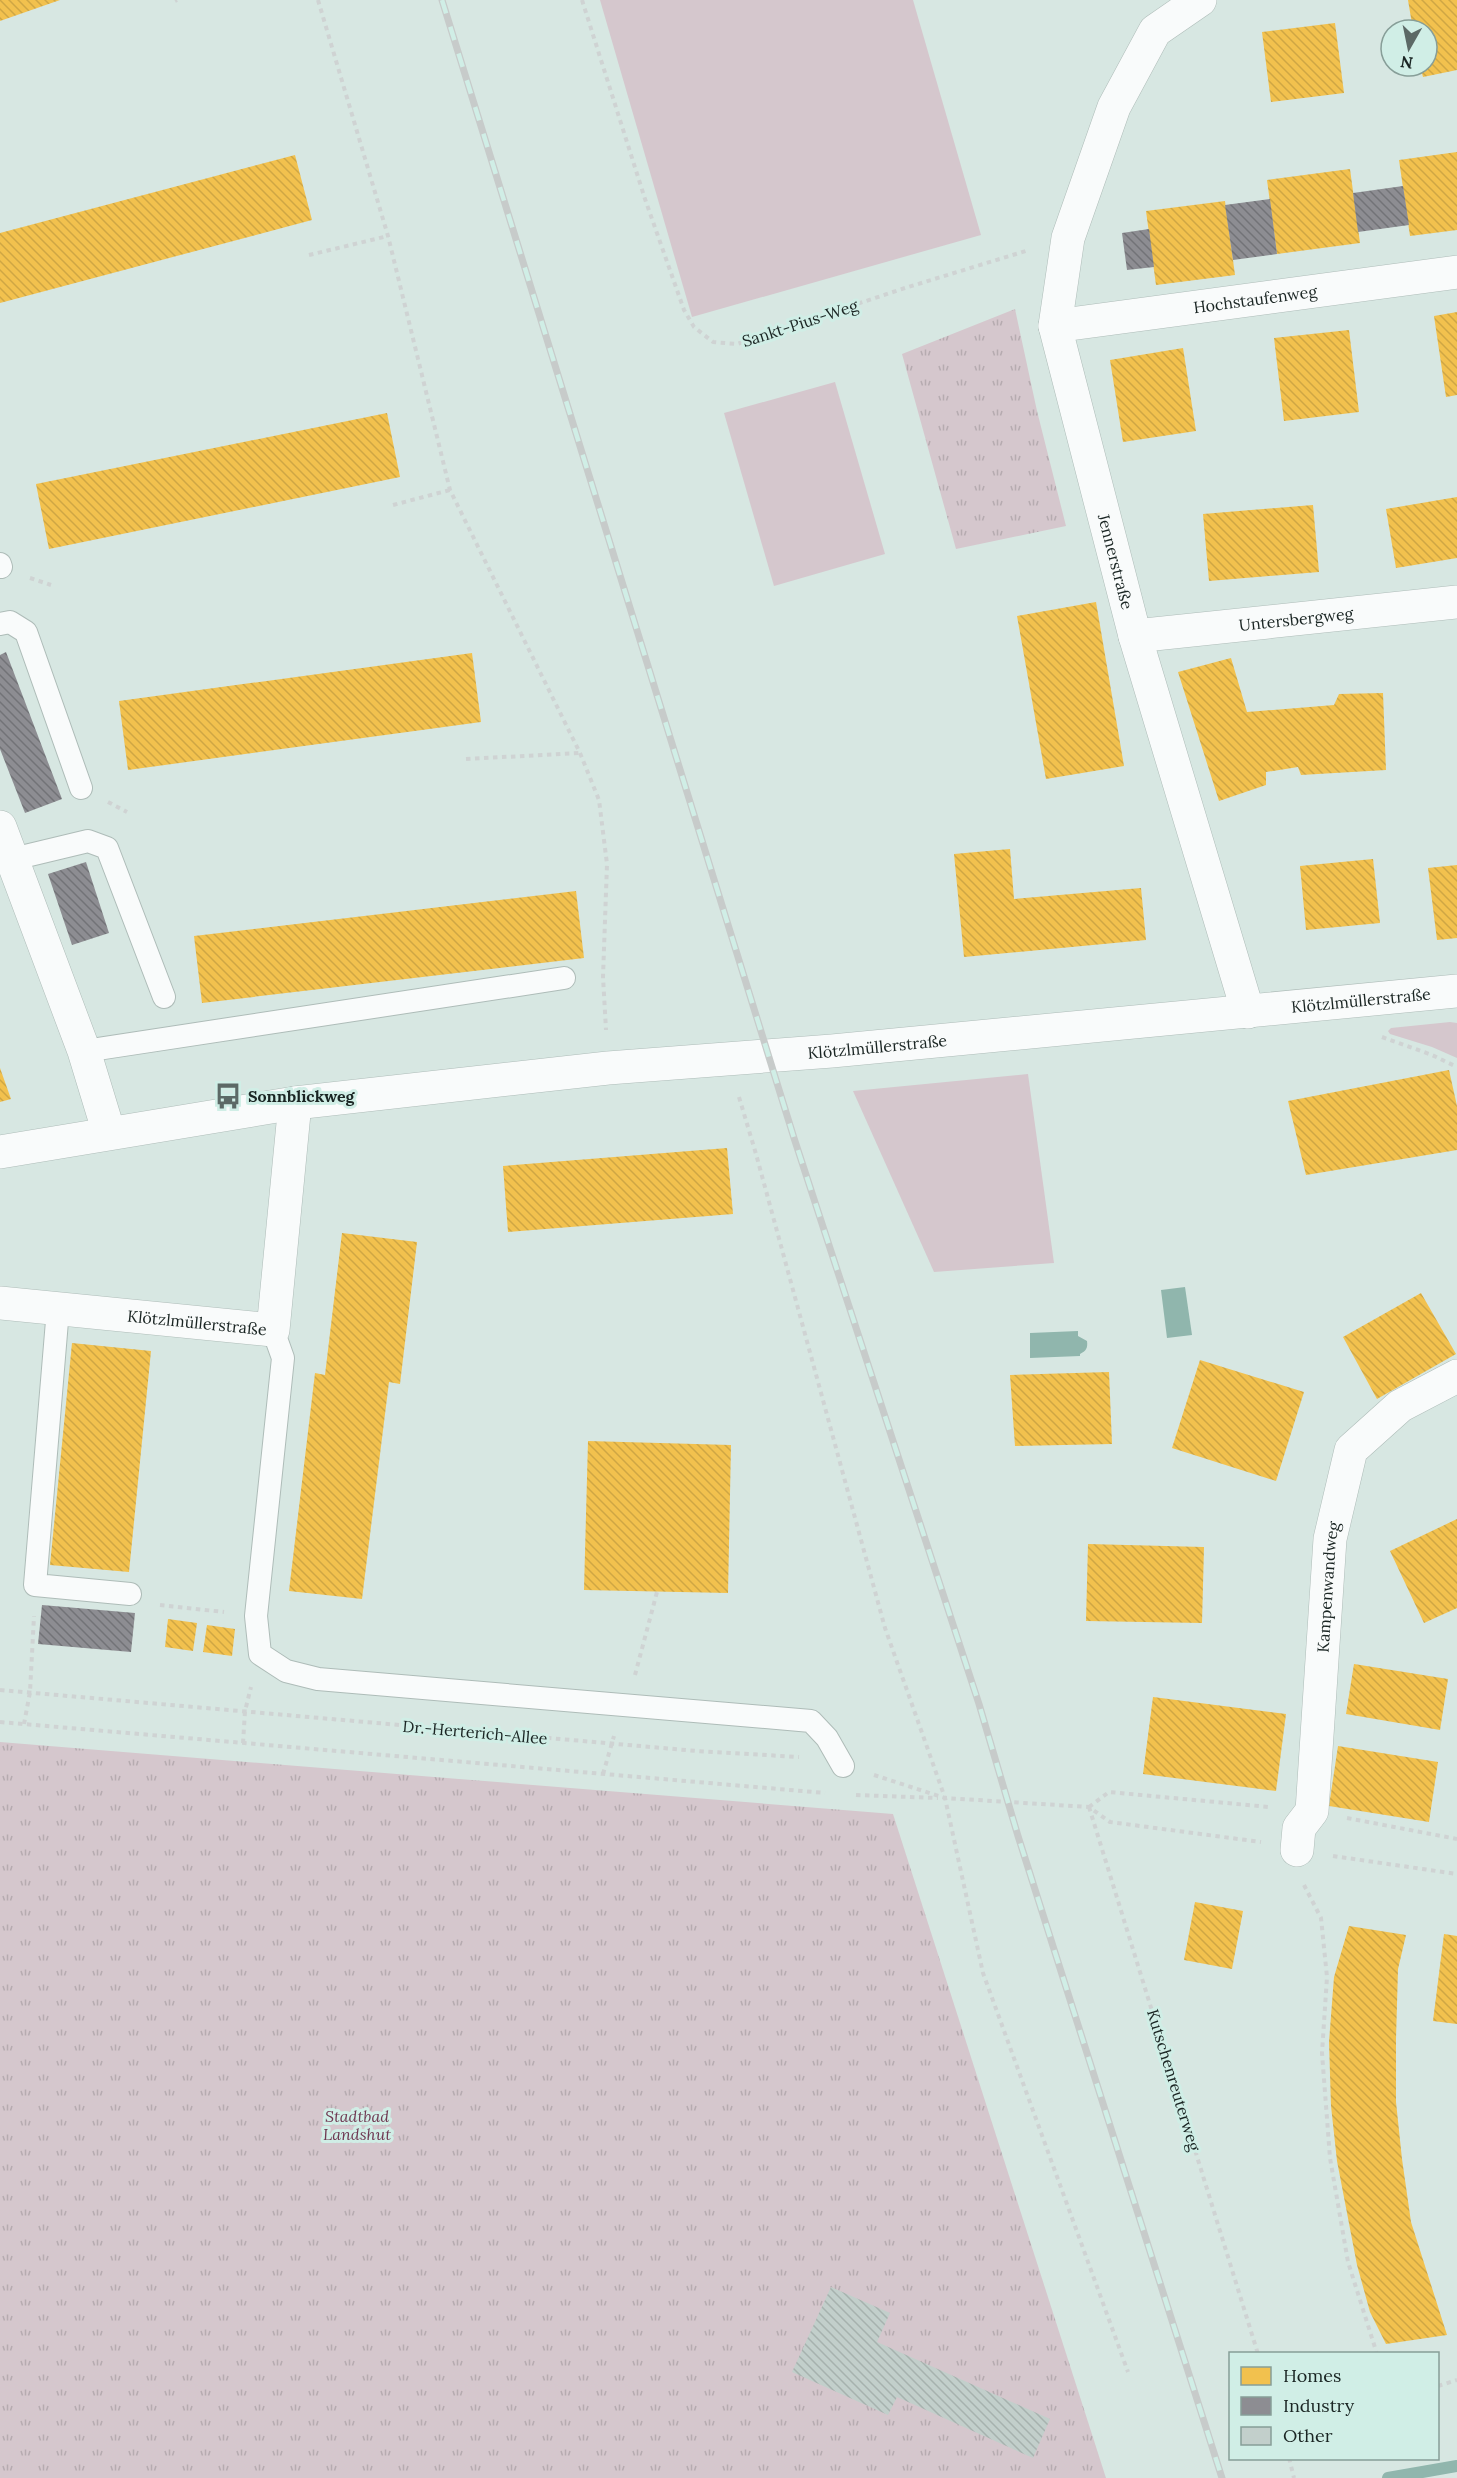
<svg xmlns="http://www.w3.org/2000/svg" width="1457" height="2478" font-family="Lora,serif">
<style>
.grass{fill:#d5c7cd}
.park{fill:url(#park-tufts)}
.water{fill:#90b6ad}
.homes{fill:url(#homes-back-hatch)}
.industry{fill:url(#industry-back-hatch)}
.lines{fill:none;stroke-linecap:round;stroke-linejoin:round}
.stream{stroke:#90b6ad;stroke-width:12}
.building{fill:url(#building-back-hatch)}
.lane-casing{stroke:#aebcb8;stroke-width:24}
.street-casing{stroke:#aebcb8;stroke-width:34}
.secondary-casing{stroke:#aebcb8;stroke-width:34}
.path{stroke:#cfd3d3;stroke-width:4;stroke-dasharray:4.5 4.5;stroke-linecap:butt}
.lane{stroke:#f9fbfb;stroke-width:22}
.street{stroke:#f9fbfb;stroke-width:33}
.secondary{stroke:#f9fbfb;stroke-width:33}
.rail-casing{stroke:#c7cbca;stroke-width:7}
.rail{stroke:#d0eee6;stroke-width:4.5;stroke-dasharray:14;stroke-linecap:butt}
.labels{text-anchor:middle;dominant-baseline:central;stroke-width:6;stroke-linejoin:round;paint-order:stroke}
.street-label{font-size:16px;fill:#1a2523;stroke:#d0eee6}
.poi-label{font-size:16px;font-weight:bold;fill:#1a2523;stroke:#d0eee6;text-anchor:start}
.park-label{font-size:16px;font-style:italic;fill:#6f3852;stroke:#d0eee6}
</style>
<defs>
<pattern id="park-tufts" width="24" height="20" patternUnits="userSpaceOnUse" patternTransform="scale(1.5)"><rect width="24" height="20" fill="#d5c7cd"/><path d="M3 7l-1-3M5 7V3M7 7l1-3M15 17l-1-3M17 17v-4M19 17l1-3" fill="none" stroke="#b6abb0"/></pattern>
<pattern id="homes-back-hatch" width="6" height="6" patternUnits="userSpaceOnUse" patternTransform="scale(1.5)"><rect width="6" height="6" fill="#f2c14e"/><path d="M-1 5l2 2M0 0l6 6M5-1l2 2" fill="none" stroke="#cfa644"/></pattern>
<pattern id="industry-back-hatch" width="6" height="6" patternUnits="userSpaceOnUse" patternTransform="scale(1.5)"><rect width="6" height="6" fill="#8d8d92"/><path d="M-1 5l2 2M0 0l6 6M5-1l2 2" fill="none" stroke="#727377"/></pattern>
<pattern id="building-back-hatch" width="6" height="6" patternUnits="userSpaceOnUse" patternTransform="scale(1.5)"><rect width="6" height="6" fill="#c2cfcb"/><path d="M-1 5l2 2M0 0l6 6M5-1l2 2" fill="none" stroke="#a6b2ae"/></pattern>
</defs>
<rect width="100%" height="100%" fill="#d7e7e2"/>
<g class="grass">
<path d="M600,0h313l68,235 -289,82z"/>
<path d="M835,382l50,172 -111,32 -50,-173z"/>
<path d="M1450,1022l7,1v35l-25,-11 -42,-13 -2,-3 3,-3z"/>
<path d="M1028,1074l26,189 -120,9 -81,-181z"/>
</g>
<g class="park">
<path d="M1015,309l22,102 29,115 -110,23 -54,-195z"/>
<path d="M0,1742l893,72 213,664h-1106z"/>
</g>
<g class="water">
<path d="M1185,1287l7,48 -25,3 -6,-48z"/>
<path d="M1078,1331v5l9,5c1,7 -1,10 -7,13v2l-50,2v-25z"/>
</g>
<g class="homes">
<path d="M0,0h60l-60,21z"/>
<path d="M1408,0h49v70l-34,7 -3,-11h7v-36h-14z"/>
<path d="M1335,23l9,70 -73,9 -9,-70z"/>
<path d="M1457,152v78l-47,6 -11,-76z"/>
<path d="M295,155l17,65 -312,83v-70z"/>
<path d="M1350,169l10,74 -83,11 -10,-74z"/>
<path d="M1225,201l10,74 -79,10 -10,-74z"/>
<path d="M1457,312v83l-11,2 -12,-81z"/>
<path d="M1349,330l10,82 -75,9 -10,-83z"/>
<path d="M1183,348l13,83 -73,11 -13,-82z"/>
<path d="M387,413l13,64 -351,72 -13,-65z"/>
<path d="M1457,497v61l-61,10 -10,-59z"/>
<path d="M1313,505l6,67 -110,9 -6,-67z"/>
<path d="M1096,602l28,164 -78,13 -29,-163z"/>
<path d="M472,653l9,69 -353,48 -9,-69z"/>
<path d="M1231,658l16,54 87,-7 5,-11 44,-1 3,77 -85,5 -3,-8 -32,5v13l-47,16 -41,-129z"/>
<path d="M1010,849l4,50 127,-11 5,52 -182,17 -10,-103z"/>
<path d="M1373,859l7,64 -74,7 -6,-64z"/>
<path d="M1457,865v73l-20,2 -9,-72z"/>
<path d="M576,891l8,67 -382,45 -8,-67z"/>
<path d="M0,1068l11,31 -11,3z"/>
<path d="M1449,1070l8,36v44l-151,25 -18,-74z"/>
<path d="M727,1148l6,66 -225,18 -5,-66z"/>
<path d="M342,1233l75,9 -17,142 -11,-2 -27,217 -73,-8 26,-218 10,2z"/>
<path d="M1421,1293l35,61 -79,45 -34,-62z"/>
<path d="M72,1343l79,8 -22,221 -79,-7z"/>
<path d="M1200,1360l104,32 -28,89 -104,-33z"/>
<path d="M1109,1372l3,72 -97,2 -5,-71z"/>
<path d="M588,1441l143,4 -3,148 -144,-3z"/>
<path d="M1457,1519v89l-33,15 -34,-72z"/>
<path d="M1088,1544l116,3 -2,76 -116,-2z"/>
<path d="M168,1619l29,4 -4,28 -28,-4z"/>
<path d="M207,1625l28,4 -3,27 -29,-4z"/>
<path d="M1354,1664l94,15 -8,51 -94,-16z"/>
<path d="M1153,1697l133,17 -10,77 -133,-17z"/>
<path d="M1338,1746l100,16 -9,60 -100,-16z"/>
<path d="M1195,1902l48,9 -11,58 -48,-9z"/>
<path d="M1349,1926l57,9 -8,34 -2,70v63l6,57 9,63 36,113 -61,9 -16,-32 -13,-47 -20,-104 -6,-55 -2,-64 5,-65z"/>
<path d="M1444,1934l13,2v88l-24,-3z"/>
</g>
<g class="industry">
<path d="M1403,186l6,39 -51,7 -5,-39z"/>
<path d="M1270,199l7,55 -44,6 -8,-55z"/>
<path d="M1149,229l5,38 -27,3 -5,-37z"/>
<path d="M6,652l56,147 -37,14 -25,-64v-94z"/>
<path d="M86,862l23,71 -37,12 -24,-71z"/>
<path d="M42,1605l93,8 -4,39 -93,-8z"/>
</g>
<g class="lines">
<path class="stream" d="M1388,2478l69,-12"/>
</g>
<path class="building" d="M831,2287l59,26 -13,29 173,77 -17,39 -136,-61 -9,18 -96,-43z"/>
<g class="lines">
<g class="lane-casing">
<g id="lane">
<path d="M0,564l1,3"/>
<path d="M0,624l10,-2 16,10 55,156"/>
<path d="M13,859l75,-18 19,7 57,149"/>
<path d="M84,1051l480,-73"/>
<path d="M58,1309l-23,276 95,9"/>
<path d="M273,1330l10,28 -27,258 4,38 26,17 32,8 493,42 16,17 16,28"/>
</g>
</g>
<g class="street-casing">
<g id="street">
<path id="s1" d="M1200,0l-45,31 -41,76 -46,131 -13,88 80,310 113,376"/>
<path id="s2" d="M1055,326l402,-54"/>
<path id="s3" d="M1135,636l322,-34"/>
<path d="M0,827l84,224 25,82"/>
<path id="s4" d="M0,1303l273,27 22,-227"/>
<path id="s5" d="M1297,1850l2,-22 13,-17 18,-272 21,-89 49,-44 57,-30"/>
</g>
</g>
<g class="secondary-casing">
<g id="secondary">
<path id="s6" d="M0,1152l295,-49 313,-35 224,-17 625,-60"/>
</g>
</g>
<g class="path">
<path d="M318,0l70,236 62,254 130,263 19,47 8,64 -4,113 3,53"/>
<path d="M582,0l63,199 39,111 10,17 19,15 24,2 168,-56 124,-38"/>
<path d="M175,1l2,-1"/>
<path d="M309,255l79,-19"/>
<path d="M393,505l57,-15"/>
<path d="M30,578l21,7"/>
<path d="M466,759l114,-6"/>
<path d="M108,802l19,10"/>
<path d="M1382,1037l50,18 25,12"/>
<path d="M739,1097l17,57 129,474 60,170 38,175 145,399"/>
<path d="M160,1605l64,7"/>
<path d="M635,1675l22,-83"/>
<path d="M0,1690l697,61 102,6"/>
<path d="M0,1722l825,71"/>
<path d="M24,1724l6,-32 4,-76"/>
<path d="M243,1743l2,-32 6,-24"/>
<path d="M603,1774l11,-38"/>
<path d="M874,1775l71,23 144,9 21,15 151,20"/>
<path d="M856,1795l82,3"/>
<path d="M1089,1807l169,547"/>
<path d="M1089,1807l20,-15 160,15"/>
<path d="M1347,1818l110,21"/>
<path d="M1333,1856l124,18"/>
<path d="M1304,1885l17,33 6,59 -5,76 8,105 18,104 29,92"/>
<path d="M1438,2386l19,-6"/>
<path d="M1289,2458l5,20"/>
</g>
<use href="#lane" class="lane"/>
<use href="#street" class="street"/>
<use href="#secondary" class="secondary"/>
<g class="rail-casing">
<path id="rail" d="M442,0l352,1138 185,566 39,132 204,642"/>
</g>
<use href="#rail" class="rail"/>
</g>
<defs>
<g id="bus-bare" transform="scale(2.07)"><path d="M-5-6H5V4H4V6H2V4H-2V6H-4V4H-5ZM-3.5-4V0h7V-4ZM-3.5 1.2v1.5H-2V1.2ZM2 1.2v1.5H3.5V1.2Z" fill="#5c6966" stroke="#d0eee6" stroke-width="2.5" paint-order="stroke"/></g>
</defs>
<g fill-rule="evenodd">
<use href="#bus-bare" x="228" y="1096"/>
</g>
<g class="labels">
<g class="street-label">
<text stroke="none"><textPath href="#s2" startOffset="202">Hochstaufenweg</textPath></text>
<text transform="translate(800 323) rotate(-18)">Sankt-Pius-Weg</text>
<text stroke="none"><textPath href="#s1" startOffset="612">Jennerstraße</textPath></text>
<text stroke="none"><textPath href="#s3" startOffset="162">Untersbergweg</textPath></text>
<text stroke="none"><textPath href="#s6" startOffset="1370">Klötzlmüllerstraße</textPath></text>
<text stroke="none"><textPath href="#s6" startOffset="884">Klötzlmüllerstraße</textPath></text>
<text stroke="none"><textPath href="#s4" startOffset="198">Klötzlmüllerstraße</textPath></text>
<text stroke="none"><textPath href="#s5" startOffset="268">Kampenwandweg</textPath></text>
<text transform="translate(475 1732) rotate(5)">Dr.-Herterich-Allee</text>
<text transform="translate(1174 2080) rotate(73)">Kutschenreuterweg</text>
</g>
<g class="poi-label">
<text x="248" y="1096">Sonnblickweg</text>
</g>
<g class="park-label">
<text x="357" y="2116">Stadtbad<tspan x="357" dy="18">Landshut</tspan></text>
</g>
</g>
<rect x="1229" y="2352" width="210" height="108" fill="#d0eee6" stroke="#879e98" stroke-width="1.5"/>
<rect x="1241" y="2367" width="30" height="18" fill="#f2c14e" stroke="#879e98" stroke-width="1.5"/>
<text x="1283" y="2382" font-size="18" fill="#1a2523">Homes</text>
<rect x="1241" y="2397" width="30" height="18" fill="#8d8d92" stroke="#879e98" stroke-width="1.5"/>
<text x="1283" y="2412" font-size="18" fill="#1a2523">Industry</text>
<rect x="1241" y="2427" width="30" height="18" fill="#c2cfcb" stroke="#879e98" stroke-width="1.5"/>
<text x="1283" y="2442" font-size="18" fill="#1a2523">Other</text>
<g transform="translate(1409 48) rotate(189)"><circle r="28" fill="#d0eee6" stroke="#879e98" stroke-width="1.5"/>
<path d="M0-4.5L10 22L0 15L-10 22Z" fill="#5c6966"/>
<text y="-9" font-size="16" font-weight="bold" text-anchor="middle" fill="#1a2523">N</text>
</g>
</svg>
